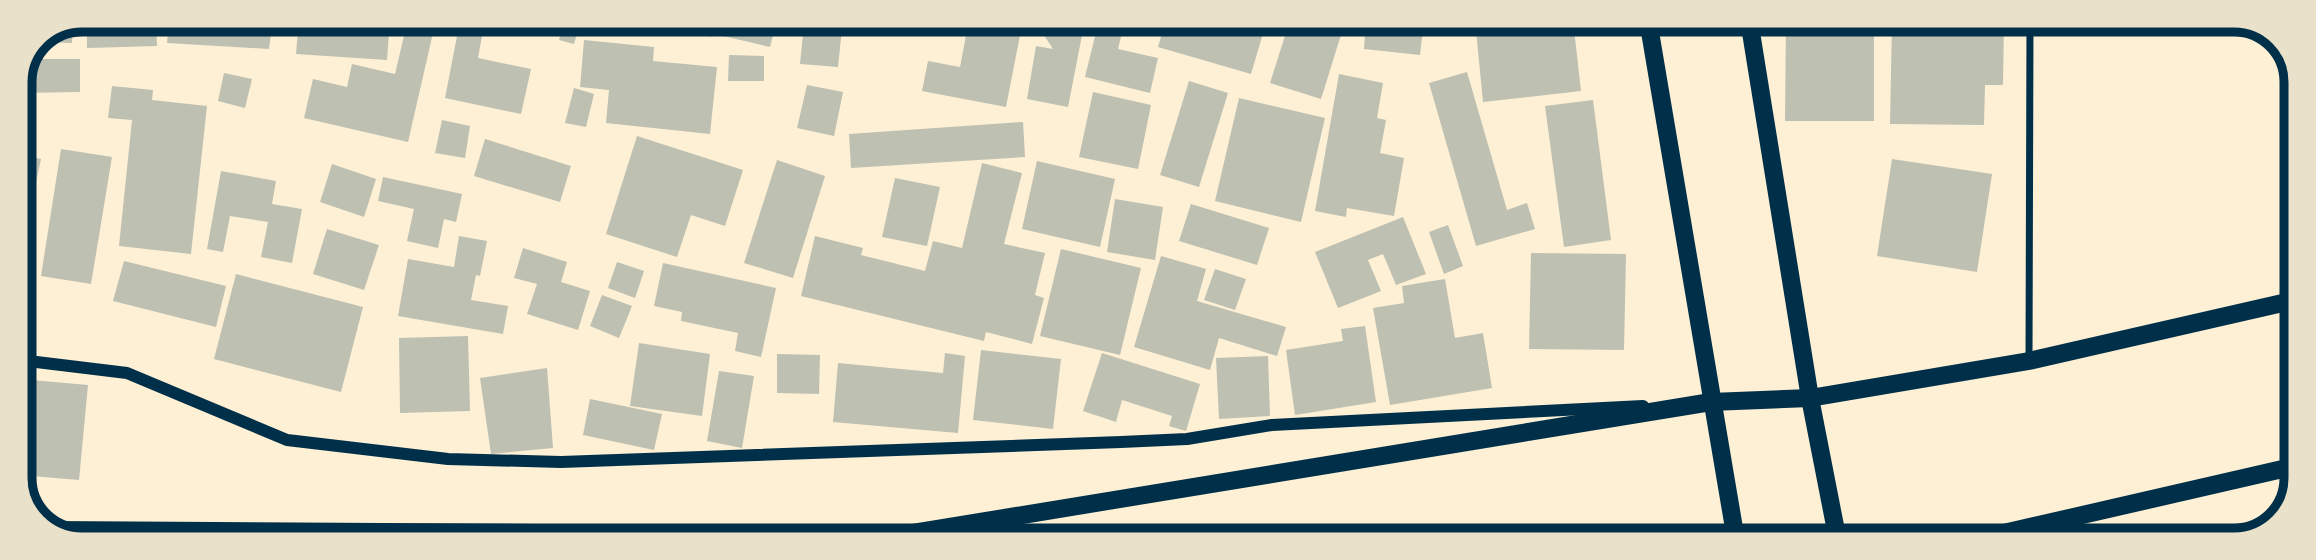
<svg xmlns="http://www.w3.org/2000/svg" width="2316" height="560" font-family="'DejaVu Sans',sans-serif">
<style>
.building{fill:#bec0b2}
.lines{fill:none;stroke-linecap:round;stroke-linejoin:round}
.minor{stroke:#003049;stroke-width:7}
.tertiary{stroke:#003049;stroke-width:12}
.secondary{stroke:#003049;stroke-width:14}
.primary{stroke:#003049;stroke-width:18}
.rim{fill:none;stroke:#003049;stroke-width:9}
</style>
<rect width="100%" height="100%" fill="#fdf0d5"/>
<g class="building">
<path d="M87,19h69l1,27 -70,2z"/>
<path d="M169,19h104l-4,30 -102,-6z"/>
<path d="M299,19h91l-3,41 -91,-6z"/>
<path d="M408,19h38l-3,16 -10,-2 -25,109 -104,-24 9,-39 34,8 5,-23 43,10z"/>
<path d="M488,19l20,1 -2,5z"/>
<path d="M565,20h16l-7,24 -15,-4z"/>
<path d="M637,20h78l-4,17z"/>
<path d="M727,20h50l-7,27 -47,-11z"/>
<path d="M830,20h48v3l-48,-1z"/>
<path d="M969,20h54l-17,87 -84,-16 6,-30 32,6z"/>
<path d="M1034,20h51l-17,87 -41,-8 9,-53 17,3z"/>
<path d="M1099,20h26l-7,29 40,9 -8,35 -65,-16z"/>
<path d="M1166,20h101l-16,54 -93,-27z"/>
<path d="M1290,20l55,2 -24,77 -51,-16z"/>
<path d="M1366,20h58l-4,35 -56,-6z"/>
<path d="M1475,20h98l8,71 -98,11z"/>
<path d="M1786,20h88v101h-89z"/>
<path d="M1892,20h112l-1,65h-18l-1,40 -94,-1z"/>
<path d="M73,23l-1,20 -28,-1v-8z"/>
<path d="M804,24l38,4 -4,39 -38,-3z"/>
<path d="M458,31l24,5 -4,22 53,11 -10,45 -76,-16z"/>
<path d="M584,40l70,7 -1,14 64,6 -7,67 -104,-11 3,-33 -29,-3z"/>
<path d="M729,55l35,1v25h-36z"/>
<path d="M28,59h52v33l-61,1v-12z"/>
<path d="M1467,72l40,138 20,-7 8,26 -59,17 -47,-163z"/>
<path d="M224,73l28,6 -7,29 -27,-7z"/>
<path d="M1339,74l44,9 -6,35 9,2 -6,33 24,5 -10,58 -47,-8 -1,9 -31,-6z"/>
<path d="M1189,81l39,12 -29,94 -39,-12z"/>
<path d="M807,85l36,7 -9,44 -37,-8z"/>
<path d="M112,86l41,4 -1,10 55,6 -16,148 -72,-8 13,-126 -24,-2z"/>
<path d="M574,88l20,6 -8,33 -21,-4z"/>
<path d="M1093,92l58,13 -13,64 -59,-12z"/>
<path d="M1239,98l86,20 -24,104 -86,-21z"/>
<path d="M1593,100l18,140 -47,7 -19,-141z"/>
<path d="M442,120l28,6 -5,32 -30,-5z"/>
<path d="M1023,122l2,35 -174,11 -2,-34z"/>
<path d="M637,136l106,34 -18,56 -34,-11 -14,42 -71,-23z"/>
<path d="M485,139l86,27 -11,36 -86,-26z"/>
<path d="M61,149l51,8 -21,127 -50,-8z"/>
<path d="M19,154l22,5 -20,93h-2z"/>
<path d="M1892,159l100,15 -15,98 -100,-16z"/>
<path d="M777,160l48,16 -32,102 -49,-15z"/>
<path d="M1037,161l78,18 -15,68 -78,-18z"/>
<path d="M982,163l40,10 -18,71 41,9 -10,42 9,3 -12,46 -46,-12 -2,9 -183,-45 14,-60 48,12 -2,7 64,16 8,-30 29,7z"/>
<path d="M332,164l44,15 -12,38 -44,-15z"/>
<path d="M221,171l55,10 -4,23 30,5 -10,54 -31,-6 7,-35 -38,-6 -7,36 -16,-3z"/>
<path d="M383,177l79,17 -6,28 -12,-3 -6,29 -31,-7 7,-32 -36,-8z"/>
<path d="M895,178l45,9 -13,59 -45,-9z"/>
<path d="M1115,199l48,8 -8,53 -48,-8z"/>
<path d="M1191,204l78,24 -12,37 -78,-24z"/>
<path d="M1403,217l23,57 -30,11 -13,-31 -15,6 13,31 -43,17 -23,-56z"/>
<path d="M1448,225l15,41 -19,8 -15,-42z"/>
<path d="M327,229l52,16 -15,45 -51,-16z"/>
<path d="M459,236l28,5 -7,35 -4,-1 -5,25 37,6 -5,28 -105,-18 10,-57 46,8z"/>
<path d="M523,248l44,14 -6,20 29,9 -12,39 -51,-16 10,-30 -23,-6z"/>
<path d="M1061,249l80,19 -21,87 -80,-19z"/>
<path d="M1531,253l95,1 -2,96 -95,-1z"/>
<path d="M1161,256l45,13 -9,32 89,26 -9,29 -58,-18 -9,32 -76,-23z"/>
<path d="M124,261l102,25 -10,41 -103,-26z"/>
<path d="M617,262l27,9 -9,27 -27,-10z"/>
<path d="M663,263l113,25 -15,69 -26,-6 3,-18 -57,-12 1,-9 -28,-6z"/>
<path d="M1215,269l31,10 -11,31 -31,-10z"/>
<path d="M236,274l127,33 -22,85 -127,-33z"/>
<path d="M1445,279l10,59 28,-5 9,55 -102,17 -17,-97 31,-5 -2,-17z"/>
<path d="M602,295l30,11 -13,32 -29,-12z"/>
<path d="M1365,326l11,76 -81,13 -9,-65 57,-9 -2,-12z"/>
<path d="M468,336l2,75 -70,2 -1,-75z"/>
<path d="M639,343l71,11 -8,62 -72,-10z"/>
<path d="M981,350l80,9 -8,70 -80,-9z"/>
<path d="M945,353l20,3 -7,77 -125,-11 5,-59 105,10z"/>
<path d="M1102,353l98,31 -14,47 -17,-5 3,-10 -50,-16 -6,22 -33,-11z"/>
<path d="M777,354l43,1 -1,39 -42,-1z"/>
<path d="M1268,356l2,60 -51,3 -3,-61z"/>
<path d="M547,368l6,80 -62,6 -11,-76z"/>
<path d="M719,371l35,5 -12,72 -35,-7z"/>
<path d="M20,379l68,6 -9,95 -59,-5z"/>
<path d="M590,399l72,15 -8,36 -71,-15z"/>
</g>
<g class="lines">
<path class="minor" d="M2029,360l1,-340"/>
<path class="tertiary" d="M20,360l107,13 160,67 161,19 113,3 560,-20 66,-3 85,-14 371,-19"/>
<path class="secondary" d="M49,528l485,3 146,9"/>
<g class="primary">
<path d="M1648,20l88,520"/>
<path d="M1749,20l61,378 28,143"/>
<path d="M870,540l841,-138 99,-4 219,-37 267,-61"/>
<path d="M1969,541l327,-75"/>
</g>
</g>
<path d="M0 0H2316V560H0ZM82 32H2234A50 50 0 0 1 2284 82V478A50 50 0 0 1 2234 528H82A50 50 0 0 1 32 478V82A50 50 0 0 1 82 32Z" fill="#e9e1ca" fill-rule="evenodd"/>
<path class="rim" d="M82 32H2234A50 50 0 0 1 2284 82V478A50 50 0 0 1 2234 528H82A50 50 0 0 1 32 478V82A50 50 0 0 1 82 32Z"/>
</svg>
